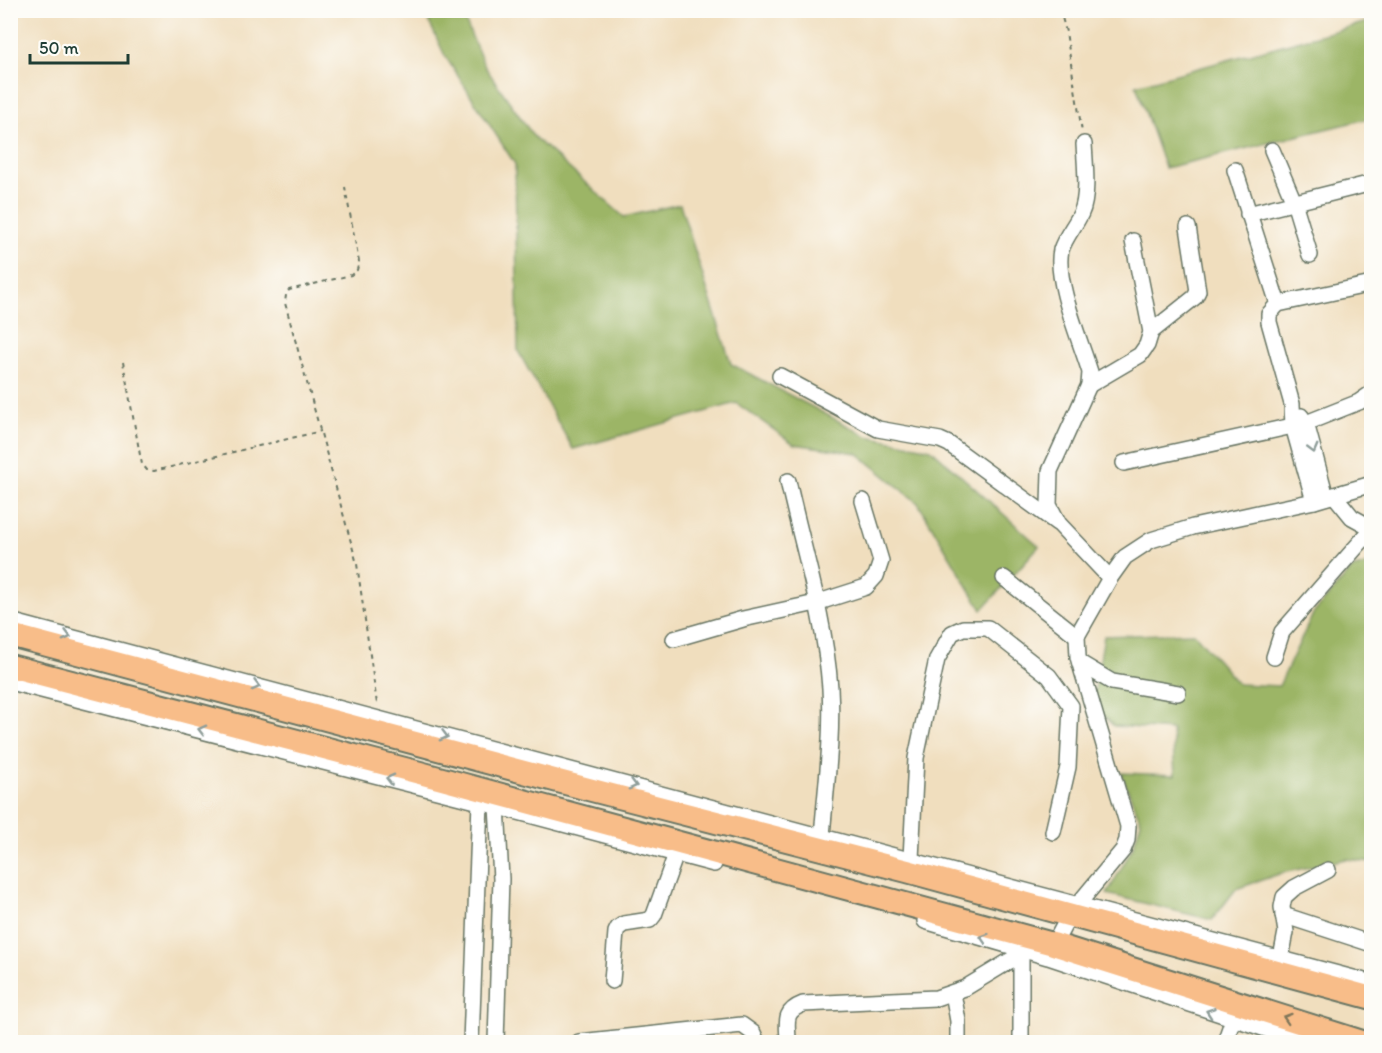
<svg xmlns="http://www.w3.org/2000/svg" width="1382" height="1053" font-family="Itim,sans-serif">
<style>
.forest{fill:#9cb566;stroke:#5e794d;stroke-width:1.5}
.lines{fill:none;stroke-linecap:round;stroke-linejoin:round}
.minor-casing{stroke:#687564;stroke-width:18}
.highway-casing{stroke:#687564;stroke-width:26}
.path{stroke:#687564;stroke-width:2;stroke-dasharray:4.5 4.5;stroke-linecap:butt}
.minor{stroke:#fff;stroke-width:15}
.highway{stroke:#f8bd89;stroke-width:22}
.oneway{stroke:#8f9e9a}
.oneway2{stroke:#81775a}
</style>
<rect width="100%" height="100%" fill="#fdfcf7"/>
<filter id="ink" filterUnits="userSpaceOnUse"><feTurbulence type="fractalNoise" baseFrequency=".0167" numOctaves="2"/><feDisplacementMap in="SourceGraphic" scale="12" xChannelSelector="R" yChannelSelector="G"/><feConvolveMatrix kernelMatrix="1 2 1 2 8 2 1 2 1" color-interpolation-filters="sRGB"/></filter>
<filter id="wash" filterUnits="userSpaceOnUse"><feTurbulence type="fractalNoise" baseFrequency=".008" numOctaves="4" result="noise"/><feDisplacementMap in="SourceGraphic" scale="24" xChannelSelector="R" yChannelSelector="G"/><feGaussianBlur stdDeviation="1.35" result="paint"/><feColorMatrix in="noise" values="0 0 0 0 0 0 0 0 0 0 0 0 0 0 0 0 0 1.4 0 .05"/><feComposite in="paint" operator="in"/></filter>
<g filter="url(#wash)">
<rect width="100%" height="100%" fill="#f0debe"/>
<g class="forest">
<path d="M424,11h37l24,56 49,70 90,80 56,-13 51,160 136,72 64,13 108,97 -57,64 -64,-107 -61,-50 -63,-9 -58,-41 -163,46 -55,-98 -3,-187 -70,-108z"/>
<path d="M1371,21v97l-206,50 -29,-83z"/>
<path d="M1371,563v299l-25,-3 -64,14 -46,16 -24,31 -105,-26 26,-47 8,-25 -20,-49 54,2 -3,-45 -58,-4 -22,-21 12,-69 90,-3 44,51 41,2 34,-72 39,-45z"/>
</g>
</g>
<g filter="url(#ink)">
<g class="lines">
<g class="minor-casing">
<g id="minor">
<path d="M1084,144c1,19 5,52 -3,69 -6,13 -16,24 -20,37 -7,30 20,92 29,122l-1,13 -39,86 -1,34 10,19 51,54"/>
<path d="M1272,150l22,52 16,53"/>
<path d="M1235,170l43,134"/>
<path d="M1248,214l124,-31"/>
<path d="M1151,332l44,-35 3,-6 -10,-64"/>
<path d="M780,376l98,53 62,11 9,4 108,79"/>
<path d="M1089,385l51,-30 7,-10 4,-13 -18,-91"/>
<path d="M1301,416l5,7 20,74"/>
<path d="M1124,463l182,-40 53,-21 13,-9"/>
<path d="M788,481c15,68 37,137 42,207 3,49 -4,99 -8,148"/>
<path d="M1334,495l18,22 20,11"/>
<path d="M1314,501l-21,-75 -1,-22 -23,-82v-8l9,-10 94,-20"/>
<path d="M1004,578l73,58"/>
<path d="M10,621l1362,362"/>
<path d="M674,639l69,-20 73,-16 50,-16 10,-11 5,-15 -18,-60"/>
<path d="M1274,657l8,-25 90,-103"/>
<path d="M1080,663l32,19 66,11"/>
<path d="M10,682l470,120 234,62"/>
<path d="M911,859l5,-101 21,-99 15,-26 11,-5h25l61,48 22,30 -3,61 -15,65"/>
<path d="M1283,915l89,29"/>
<path d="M925,921l123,36 257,85"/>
<path d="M1050,952l20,-38 53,-64 4,-10 1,-14 -50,-169 -1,-21 33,-58 15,-21 26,-17 42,-13 121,-26 58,-17"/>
<path d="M1281,958l5,-26 -4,-25 2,-10 10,-9 34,-18"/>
<path d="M612,981l4,-49 2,-4 6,-4 26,-4 4,-5 22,-61"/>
<path d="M953,993l5,28v21"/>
<path d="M471,1042l9,-240"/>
<path d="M496,1042l5,-163 -4,-73"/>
<path d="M579,1042l163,-17 11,8 4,9"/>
<path d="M788,1042c0,-19 -6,-30 15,-38l133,-6 29,-10 61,-37"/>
<path d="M1021,1042v-88"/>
<path d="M1225,1042l8,-23"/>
</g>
</g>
<g class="highway-casing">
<g id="highway">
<path d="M10,635l578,154 319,82 465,127"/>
<path d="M10,666l410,107 633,171 309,98"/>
</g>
</g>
<g class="path">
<path d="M1060,10l6,22 16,100"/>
<path d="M345,187l14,75 -2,8 -6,5 -62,15 -3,5 -1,8 72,261 20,140"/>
<path d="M123,362l17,93 2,9 5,6 7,1 167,-40"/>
</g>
<use href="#minor" class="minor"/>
<use href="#highway" class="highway"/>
</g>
<defs><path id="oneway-chevron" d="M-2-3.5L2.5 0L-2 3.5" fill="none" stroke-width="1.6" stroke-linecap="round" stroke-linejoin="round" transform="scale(1.5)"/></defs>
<g class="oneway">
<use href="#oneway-chevron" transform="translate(1313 449) rotate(75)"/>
<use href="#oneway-chevron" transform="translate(67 636) rotate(15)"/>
<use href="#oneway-chevron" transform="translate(256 686) rotate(15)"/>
<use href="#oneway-chevron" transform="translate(202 730) rotate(-166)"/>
<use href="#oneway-chevron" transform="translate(444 736) rotate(15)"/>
<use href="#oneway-chevron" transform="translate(390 779) rotate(-166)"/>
<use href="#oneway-chevron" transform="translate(633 785) rotate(15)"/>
<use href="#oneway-chevron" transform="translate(984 938) rotate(-163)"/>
<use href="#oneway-chevron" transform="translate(1210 1012) rotate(-161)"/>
</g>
<use class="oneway2" href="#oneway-chevron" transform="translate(1287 1018) rotate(-162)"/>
</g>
<rect width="1382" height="1053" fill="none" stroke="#fdfcf7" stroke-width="36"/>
<path d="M30 54v9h98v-9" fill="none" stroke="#1f3d34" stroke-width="3"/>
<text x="39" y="54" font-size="18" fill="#1f3d34" stroke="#fdfcf7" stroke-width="4.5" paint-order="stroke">50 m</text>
</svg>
